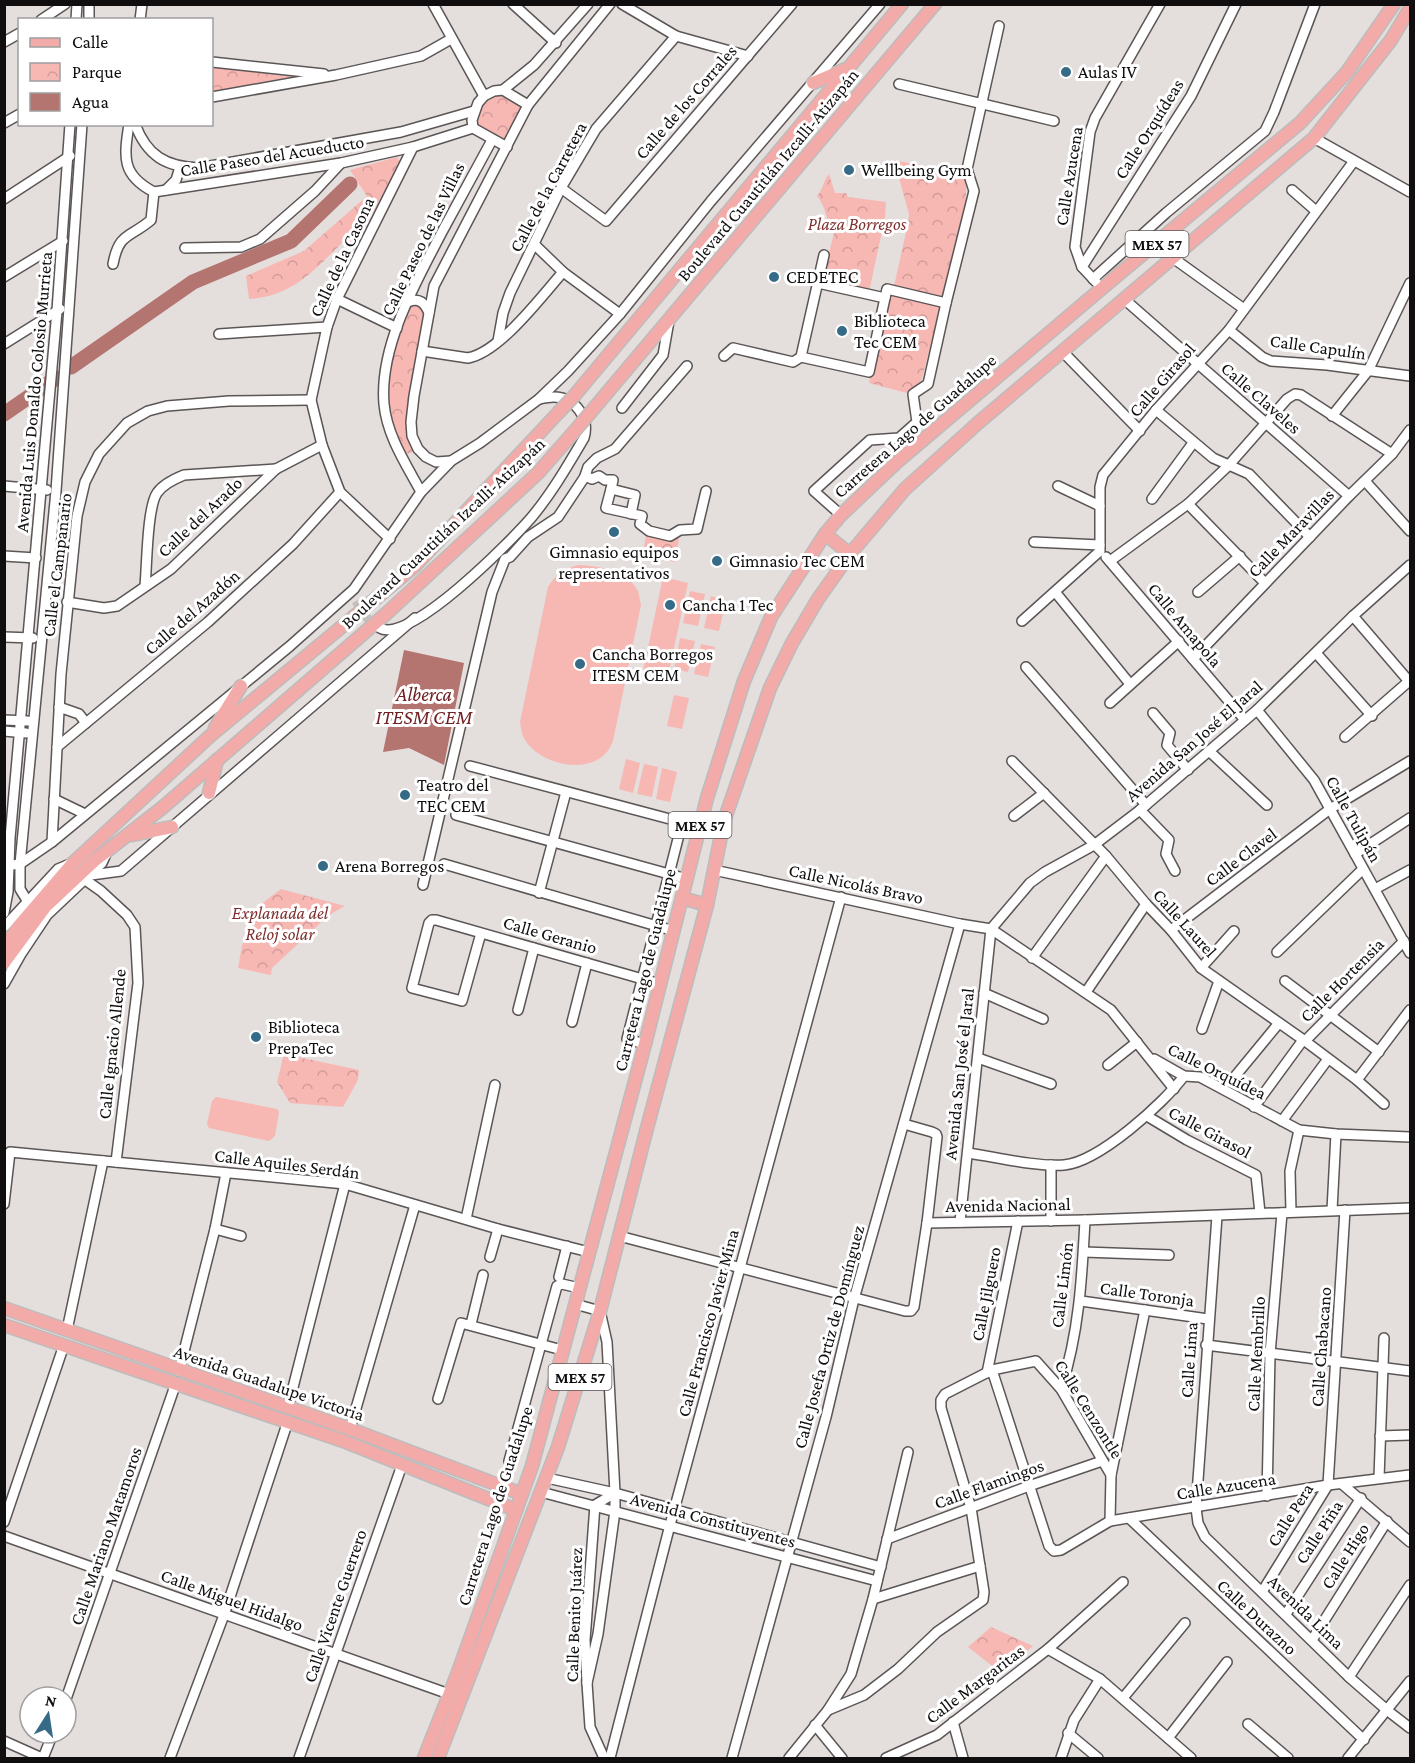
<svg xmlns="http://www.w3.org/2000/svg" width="1415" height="1763" font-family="'Crimson Pro',serif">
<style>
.park{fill:url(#park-crowns)}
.pitch{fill:#f7b7b3}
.water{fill:#b47470}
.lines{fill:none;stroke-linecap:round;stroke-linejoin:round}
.river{stroke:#b47470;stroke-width:15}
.minor-tunnel{stroke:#c4bfbe;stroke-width:9;stroke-dasharray:9 4.5;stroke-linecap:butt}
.minor-casing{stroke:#5b5655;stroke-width:12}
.major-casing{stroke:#bcbcbc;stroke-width:15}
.minor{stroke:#fff;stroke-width:9}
.major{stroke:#f3aba9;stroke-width:12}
.major-bridge-casing{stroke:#bcbcbc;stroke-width:15;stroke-linecap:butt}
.major-bridge{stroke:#f3aba9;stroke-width:12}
.poi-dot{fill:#356b87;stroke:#fff;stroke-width:2}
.labels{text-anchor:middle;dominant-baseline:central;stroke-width:6;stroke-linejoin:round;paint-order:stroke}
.shield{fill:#fff;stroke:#585656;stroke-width:1.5}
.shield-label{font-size:16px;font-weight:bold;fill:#100e0e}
.poi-label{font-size:18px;fill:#100e0e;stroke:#fff;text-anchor:start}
.street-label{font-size:18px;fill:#100e0e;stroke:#fff}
.park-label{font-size:18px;font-style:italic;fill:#7f2f2f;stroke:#fff}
.water-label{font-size:20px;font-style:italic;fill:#6f2022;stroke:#fff}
</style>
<defs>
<pattern id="park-crowns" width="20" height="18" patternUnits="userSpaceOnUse" patternTransform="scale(1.5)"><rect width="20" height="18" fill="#f7b7b3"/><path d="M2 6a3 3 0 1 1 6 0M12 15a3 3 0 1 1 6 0" fill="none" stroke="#d39c99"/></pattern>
</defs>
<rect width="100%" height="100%" fill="#e4dedd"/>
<g class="park">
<path d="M212,63l111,13 -111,19z"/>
<path d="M501,93l23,17 -14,28c-13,1 -24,-4 -33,-14l7,-21z"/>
<path d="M397,157l3,5 -46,86 -12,-5c-29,28 -49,53 -93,56l-3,-23 58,-25 63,-55 -17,-26z"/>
<path d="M894,160l72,15v35l-45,172 -14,11 -38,-10 15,-74 11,-27 13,-59 1,-9z"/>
<path d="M829,174l6,19h11l2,4 38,5 -1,15 -16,75 -47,-11 12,-48c-9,-13 -7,-25 -17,-37 6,-6 6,-15 12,-22z"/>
<path d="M411,304h8l7,9 -18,105 7,31 -4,4 -6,1c-4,-8 -10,-16 -13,-25 -13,-42 3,-82 16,-122z"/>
<path d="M647,531l32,7 -4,24 -20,-5 -11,-11z"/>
<path d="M281,889l64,17 -16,9 -57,53 -1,7 -33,-7 4,-22 14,-38z"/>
<path d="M284,1054l75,16 -1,10 -15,27 -53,-4 -13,-21z"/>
<path d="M991,1627l42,19 -33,26 -32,-25z"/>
</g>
<g class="pitch">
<path d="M578,565c21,1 49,5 60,26 1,4 2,10 3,14l-28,136c-2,4 -4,9 -7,12 -21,23 -71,10 -83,-17 -2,-4 -2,-10 -3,-14l28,-135c8,-13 15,-17 30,-22z"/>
<path d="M663,577l25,6 -20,93 -25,-5z"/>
<path d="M690,591l15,3 -7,32 -15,-3z"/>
<path d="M711,596l15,4 -7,31 -15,-3z"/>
<path d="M680,638l15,3 -7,31 -14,-3z"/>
<path d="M701,644l14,3 -7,30 -14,-3z"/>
<path d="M674,695l15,3 -7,31 -15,-3z"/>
<path d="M626,759l14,4 -7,30 -14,-4z"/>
<path d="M644,764l14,3 -6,30 -15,-3z"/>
<path d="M662,768l15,4 -7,30 -14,-3z"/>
<path d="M216,1097l61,12 2,3 -4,24 -6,5 -60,-13 -2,-4 5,-23z"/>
</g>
<path class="water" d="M404,650l60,13 -20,102 -35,-17 -26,4z"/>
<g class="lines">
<g class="river">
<path d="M71,367l122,-85 98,-41 59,-57"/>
<path d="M4,414l52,-36"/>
</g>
<path class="minor-tunnel" d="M356,601l9,15 12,10"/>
<g class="minor-casing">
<g id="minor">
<path d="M433,4l51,92"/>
<path d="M513,4l43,39"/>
<path d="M622,4l54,32 72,20"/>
<path d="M41,20l24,-16"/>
<path d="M76,20l1,-16"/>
<path d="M89,20v-16"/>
<path d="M140,20l2,-16"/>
<path d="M4,42l16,-9"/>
<path d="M212,62l112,12"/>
<path d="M899,84l155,37"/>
<path d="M503,90l25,15"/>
<path d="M212,97l124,-22 85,-19 30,-17"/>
<path d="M4,123l16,-9"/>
<path d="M129,124c-5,33 -8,51 25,68l187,-29 72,-16 60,-19"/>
<path d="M135,124c12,32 31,43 64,44l202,-36 73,-21"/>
<path d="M473,128l-1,-8 6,-17 6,-7 10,-5 9,-1 31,-25 54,-61"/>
<path d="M473,128l34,19"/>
<path d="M1314,138l96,54"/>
<path d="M561,188l45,33 186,-217"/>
<path d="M166,190l10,-10 4,-13"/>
<path d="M1292,190l24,21"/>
<path d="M4,199l66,-43"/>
<path d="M534,244l29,28 57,42"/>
<path d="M185,248l56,-1 19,-8 55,-48 26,-28"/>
<path d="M1173,258l71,51"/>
<path d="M113,264c6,-32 17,-26 38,-44l3,-28"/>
<path d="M1082,267l109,-171 45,-92"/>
<path d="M4,277l59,-36"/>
<path d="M1093,279l73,-66 99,-82 9,-19 41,-108"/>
<path d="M1096,282l-14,-15 -7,-20 15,-115 5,-14 65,-114"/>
<path d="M818,283l67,15 -16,74 -68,-15 1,-5 22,-97"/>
<path d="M337,299l60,29"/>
<path d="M1124,299l225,197"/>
<path d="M408,302c11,-5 17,1 21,11"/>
<path d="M946,303l28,-112 -7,-22 32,-143"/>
<path d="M1229,330l33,27 9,4 56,4 83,11"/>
<path d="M219,334l108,-7"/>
<path d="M498,341l5,-28 7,-20 51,-105 35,-59 80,-93"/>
<path d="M4,344l56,-35"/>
<path d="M422,351l46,7c32,-6 73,-61 95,-86"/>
<path d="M1062,351l78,80"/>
<path d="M724,356l9,-8 60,14 8,-5"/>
<path d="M622,408l41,-53 6,-34"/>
<path d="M1156,410l57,48 36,16 61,63"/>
<path d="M1332,416l36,-45 42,-88"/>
<path d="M451,461l-15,1 -10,-5 -8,-8 -6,-13 -1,-14 3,-26 20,-110 94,-181 82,-101"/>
<path d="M1365,481l45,50"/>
<path d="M4,486l43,4"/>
<path d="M1058,486l42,20"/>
<path d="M611,489l2,-9h-8l-6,-4 -7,3 -7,-3 3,-9 9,-9 18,-9 72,-83"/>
<path d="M421,492c-15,-28 -34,-56 -37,-88 -5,-58 32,-122 58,-172 17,-31 33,-61 50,-92"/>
<path d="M1152,499l41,-56"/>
<path d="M1188,504l77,79"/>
<path d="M631,514l4,-19 -24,-6 -5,19 36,8 -2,8 9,7 21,5 10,-6 17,-1 9,-38"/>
<path d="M841,515l-27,-24 56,-51 29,-2 18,-16 -4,-28 15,-10 18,-81 -59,-14 -2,9"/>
<path d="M390,539l-50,-47 -18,-47 -11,-45 16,-73 10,-28 76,-152"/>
<path d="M1034,542l66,3"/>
<path d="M4,556l32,2"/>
<path d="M1106,557l139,163"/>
<path d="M1110,561l78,-57 40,-38 59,-67 8,-5 6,1 91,59"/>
<path d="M145,586c2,-20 2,-78 12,-93 6,-9 17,-14 27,-18l92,-6"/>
<path d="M1198,592l42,-36"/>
<path d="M1056,593l74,91"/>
<path d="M67,602l37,6 13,-2 54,-37 105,-100 46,-24"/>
<path d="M1022,621l78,-70v-64l3,-12 53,-65 73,-80 125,-169"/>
<path d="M380,628c29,17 131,-87 151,-110 21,-25 37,-53 53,-80 6,-20 -9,-41 -30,-41 -5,0 -10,1 -15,2"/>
<path d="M4,637l29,1"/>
<path d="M1316,653l56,63"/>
<path d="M1193,659l156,-163 43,-42 18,-24"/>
<path d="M1026,667l120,138"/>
<path d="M1110,703l69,-62"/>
<path d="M59,707l20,7 7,9"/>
<path d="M1257,710l57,70 96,173"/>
<path d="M1153,713l17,20 -3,12 21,25"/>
<path d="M4,720l24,1"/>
<path d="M4,731l22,2"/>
<path d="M1345,737l63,-55 -1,-3 -54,-63"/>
<path d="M57,747l151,-125 85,-78 47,-52"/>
<path d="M1209,751l58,54"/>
<path d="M1012,761l94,95 40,48 25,26 30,38 104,73 52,39 27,24"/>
<path d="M470,766l230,61"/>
<path d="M54,799l31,15"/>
<path d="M1140,810l29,30 -3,14 9,17"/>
<path d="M456,815l231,64"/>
<path d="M1014,816l30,-23"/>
<path d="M52,842l9,-168 16,-158 8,-34 14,-28 28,-31 21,-12 19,-5 62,-5 82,-1"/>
<path d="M1355,854l55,-36"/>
<path d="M444,864l230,67"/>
<path d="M4,866l16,-2 32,-22 238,-196 64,-57 67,-97 30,-31 29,-18 59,-44 29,-28 52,-57 91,-113 169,-197"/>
<path d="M714,870l246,54 31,5 120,81 63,79"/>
<path d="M91,875l30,-4 294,-253"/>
<path d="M84,879l17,12 26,24 8,12 3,56 -22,179"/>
<path d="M423,885l69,-293 13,-33 5,-2 18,-20 30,-20 28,-42"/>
<path d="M1375,889l35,-19"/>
<path d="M539,893l27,-101"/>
<path d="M28,902l-8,-13v-25l36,-373 26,-367"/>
<path d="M4,913l4,-21 2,-54 47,-527 13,-187"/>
<path d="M4,927l54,-58 12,-5"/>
<path d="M991,929l39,-46 15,-11 49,-27 46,-35 117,-100 96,-94 57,-51"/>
<path d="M1171,930l159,-121 80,-48"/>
<path d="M481,933l-19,68 -50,-13 17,-65 3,-3h4l224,64"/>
<path d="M1277,952l86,-83"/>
<path d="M1032,958l74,-102"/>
<path d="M1201,968l33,-37"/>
<path d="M1285,981l94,71"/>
<path d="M4,984l17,-30 26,-39 55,-52 5,-11"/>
<path d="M1086,992l60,-88"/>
<path d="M984,993l59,26"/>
<path d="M518,1010l16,-62"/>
<path d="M572,1022l15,-59"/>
<path d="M1202,1029l17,-48"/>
<path d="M1305,1041l99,-100"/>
<path d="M645,1044l-18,-5 55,-216"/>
<path d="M978,1058l73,26"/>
<path d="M1154,1059l30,17 16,1 99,53 37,4 74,3"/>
<path d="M1108,1065l29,-23"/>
<path d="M1232,1080l47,-57"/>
<path d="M1357,1080l53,-70"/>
<path d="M1254,1107l49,-67"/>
<path d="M1147,1116l40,24 69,35 4,38"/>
<path d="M1282,1121l46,-62"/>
<path d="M968,1153c28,4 68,14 96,12 35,-3 100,-62 120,-89"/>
<path d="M1051,1165v56"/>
<path d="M4,1204l6,-52 335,32 153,45 91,23"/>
<path d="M1332,1210l4,-76"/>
<path d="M1291,1212l-1,-41 9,-41"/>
<path d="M1217,1216l-21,292 2,15 7,14 144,140 39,34 22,17"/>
<path d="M466,1219l29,-134"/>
<path d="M960,1222l31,-293"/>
<path d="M927,1223l158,-3 325,-12"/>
<path d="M215,1229l26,7"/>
<path d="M619,1236l286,75h6l3,-4 13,-84 10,-86 -1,-3 -4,-2 -28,-8"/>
<path d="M1084,1252l85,3"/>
<path d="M490,1257l8,-28"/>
<path d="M559,1277l8,-31"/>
<path d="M1081,1301l127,18"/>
<path d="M575,1304l25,7 7,31 8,151v18l-17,123 -11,49"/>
<path d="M471,1324l12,-49"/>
<path d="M67,1330l36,-169"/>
<path d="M1206,1345l204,26"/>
<path d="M992,1370l57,176 5,5 7,-1 49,-29 218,-36 82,-10"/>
<path d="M179,1371l36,-142 11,-56"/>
<path d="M987,1373l31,-152"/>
<path d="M1061,1389c18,-56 21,-111 24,-169"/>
<path d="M438,1399l23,-76 101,27"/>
<path d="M288,1407l57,-223"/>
<path d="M350,1429l65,-224"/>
<path d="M1380,1436l30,-1"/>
<path d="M509,1461l48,-175 5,-2 17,4"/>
<path d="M547,1478l68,15 266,74"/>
<path d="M1379,1478l5,-140"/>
<path d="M1342,1484l68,58"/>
<path d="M541,1492l336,89"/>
<path d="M1267,1496l3,-142 12,-141"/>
<path d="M1129,1518l235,222"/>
<path d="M1110,1521l1,-46 34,-165"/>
<path d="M4,1522l60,-177"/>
<path d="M4,1536l445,158"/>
<path d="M887,1539l142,-53 73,-25"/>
<path d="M1262,1592l66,-107 17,-275"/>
<path d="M873,1599l107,-33"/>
<path d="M1286,1614l75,-116"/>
<path d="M1312,1640l75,-119"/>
<path d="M1048,1649l52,30 91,79"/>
<path d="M1349,1677l61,-92"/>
<path d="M1123,1698l62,-75"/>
<path d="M66,1699l110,-316"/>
<path d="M828,1710l36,-15 34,-26 39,-37 46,-32 1,-8 -13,-84 -30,-100v-8l4,-6 47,-24 44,-9 25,28 50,86"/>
<path d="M953,1722l10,36"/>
<path d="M1248,1724l40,34"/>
<path d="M815,1725l27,33"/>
<path d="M1068,1733l30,25"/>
<path d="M1168,1738l59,-76"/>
<path d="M4,1741l38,17"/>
<path d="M43,1758l10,-25"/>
<path d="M170,1758l54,-143 64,-194"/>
<path d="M299,1758l103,-293"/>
<path d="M604,1758l-14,-31 -3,-44 -2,-43 10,-135 20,-12"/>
<path d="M610,1758l60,-233 171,-628"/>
<path d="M732,1758l94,-341 28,-118 106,-375"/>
<path d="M789,1758l39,-48 23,-36 22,-75 35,-147"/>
<path d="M886,1758l51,-23 111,-86 75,-67"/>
<path d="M1061,1758l13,-38 26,-41"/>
<path d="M1348,1758l62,-77"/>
</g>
</g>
<g class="major-casing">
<g id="major">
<path d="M813,83l33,-14"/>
<path d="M574,396l328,-392"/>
<path d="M590,413l345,-409"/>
<path d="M825,534l25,20"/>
<path d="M215,728l26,-42"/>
<path d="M209,793l8,-33"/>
<path d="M132,835l40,-8"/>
<path d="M682,898l25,7"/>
<path d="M4,948l14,-21 55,-64 137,-127 205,-170 143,-153"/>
<path d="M4,963l42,-57 48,-45 68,-53 225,-195 151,-140 35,-40"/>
<path d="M4,1308l346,121 172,65"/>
<path d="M4,1325l342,117 170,68"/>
<path d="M424,1758l33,-83 75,-209 113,-422 62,-246 37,-117 27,-64 54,-83 16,-19 56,-53 204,-173 199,-166 47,-51 47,-68"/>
<path d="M438,1758l120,-311 42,-136 47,-183 60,-223 17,-84 46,-133 22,-45 26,-44 32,-45 55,-65 73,-66 336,-285 77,-98 19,-32"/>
</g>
</g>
<use href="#minor" class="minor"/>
<use href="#major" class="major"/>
<g class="major-bridge-casing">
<g id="major-bridge">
<path d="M558,413l16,-17"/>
<path d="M573,433l17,-20"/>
</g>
</g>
<use href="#major-bridge" class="major-bridge"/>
</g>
<g class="poi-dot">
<circle cx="1066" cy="72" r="6"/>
<circle cx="849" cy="170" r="6"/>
<circle cx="774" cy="277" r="6"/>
<circle cx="842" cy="331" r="6"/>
<circle cx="614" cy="532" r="6"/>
<circle cx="717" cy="561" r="6"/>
<circle cx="670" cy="605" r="6"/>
<circle cx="580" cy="664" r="6"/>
<circle cx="405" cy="795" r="6"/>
<circle cx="323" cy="866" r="6"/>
<circle cx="256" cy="1037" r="6"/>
</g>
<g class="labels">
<g class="shield">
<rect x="1125.5" y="231" width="63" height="26" rx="4.5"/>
<rect x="668.5" y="812" width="63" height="26" rx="4.5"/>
<rect x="548.5" y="1364" width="63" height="26" rx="4.5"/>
</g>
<g class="shield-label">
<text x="1157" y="244">MEX 57</text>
<text x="700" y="825">MEX 57</text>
<text x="580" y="1377">MEX 57</text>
</g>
<g class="poi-label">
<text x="1078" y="72">Aulas IV</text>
<text x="861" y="170">Wellbeing Gym</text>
<text x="786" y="277">CEDETEC</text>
<text x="854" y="321">Biblioteca<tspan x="854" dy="21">Tec CEM</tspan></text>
<text x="614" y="552" text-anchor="middle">Gimnasio equipos<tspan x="614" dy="21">representativos</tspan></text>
<text x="729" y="561">Gimnasio Tec CEM</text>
<text x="682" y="605">Cancha 1 Tec</text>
<text x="592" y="654">Cancha Borregos<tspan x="592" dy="21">ITESM CEM</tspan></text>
<text x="417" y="785">Teatro del<tspan x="417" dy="21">TEC CEM</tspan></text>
<text x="335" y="866">Arena Borregos</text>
<text x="268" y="1027">Biblioteca<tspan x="268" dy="21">PrepaTec</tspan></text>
</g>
<g class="street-label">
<text transform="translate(686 102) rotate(-49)">Calle de los Corrales</text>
<text transform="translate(1149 129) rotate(-58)">Calle Orquídeas</text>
<text transform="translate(272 156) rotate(-9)">Calle Paseo del Acueducto</text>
<text transform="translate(768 175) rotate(-50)">Boulevard Cuautitlán Izcalli-Atizapán</text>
<text transform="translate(1069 176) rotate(-81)">Calle Azucena</text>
<text transform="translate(548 187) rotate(-62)">Calle de la Carretera</text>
<text transform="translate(423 239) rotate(-64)">Calle Paseo de las Villas</text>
<text transform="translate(342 257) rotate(-65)">Calle de la Casona</text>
<text transform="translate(1318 347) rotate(8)">Calle Capulín</text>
<text transform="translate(1162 380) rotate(-49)">Calle Girasol</text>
<text transform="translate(34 392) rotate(-85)">Avenida Luis Donaldo Colosio Murrieta</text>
<text transform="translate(1261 398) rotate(41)">Calle Claveles</text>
<text transform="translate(915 426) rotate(-41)">Carretera Lago de Guadalupe</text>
<text transform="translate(200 517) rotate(-43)">Calle del Arado</text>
<text transform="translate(443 533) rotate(-43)">Boulevard Cuautitlán Izcalli-Atizapán</text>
<text transform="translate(1291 533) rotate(-46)">Calle Maravillas</text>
<text transform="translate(57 565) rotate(-83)">Calle el Campanario</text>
<text transform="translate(192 612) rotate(-41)">Calle del Azadón</text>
<text transform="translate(1185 625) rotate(50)">Calle Amapola</text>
<text transform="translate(1194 741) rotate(-41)">Avenida San José El Jaral</text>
<text transform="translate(1354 819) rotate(61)">Calle Tulipán</text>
<text transform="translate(1241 857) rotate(-37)">Calle Clavel</text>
<text transform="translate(856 884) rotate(12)">Calle Nicolás Bravo</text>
<text transform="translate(1185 923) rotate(48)">Calle Laurel</text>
<text transform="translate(550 935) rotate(16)">Calle Geranio</text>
<text transform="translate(645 970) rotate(-76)">Carretera Lago de Guadalupe</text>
<text transform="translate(1342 980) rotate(-45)">Calle Hortensia</text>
<text transform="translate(112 1044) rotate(-84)">Calle Ignacio Allende</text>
<text transform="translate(1217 1071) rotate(26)">Calle Orquídea</text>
<text transform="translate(959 1074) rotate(-84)">Avenida San José el Jaral</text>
<text transform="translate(1210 1132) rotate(28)">Calle Girasol</text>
<text transform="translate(287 1164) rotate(7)">Calle Aquiles Serdán</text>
<text transform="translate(1008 1205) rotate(-1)">Avenida Nacional</text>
<text transform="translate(1062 1285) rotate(-83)">Calle Limón</text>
<text transform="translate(986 1294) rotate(-79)">Calle Jilguero</text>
<text transform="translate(1147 1294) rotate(8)">Calle Toronja</text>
<text transform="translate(708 1323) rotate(-75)">Calle Francisco Javier Mina</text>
<text transform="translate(829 1337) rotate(-75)">Calle Josefa Ortiz de Domínguez</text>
<text transform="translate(1321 1347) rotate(-86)">Calle Chabacano</text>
<text transform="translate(1256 1354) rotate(-87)">Calle Membrillo</text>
<text transform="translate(1189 1360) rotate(-86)">Calle Lima</text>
<text transform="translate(269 1383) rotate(19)">Avenida Guadalupe Victoria</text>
<text transform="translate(1089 1409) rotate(58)">Calle Cenzontle</text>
<text transform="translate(989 1484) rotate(-20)">Calle Flamingos</text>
<text transform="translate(1226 1486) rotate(-9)">Calle Azucena</text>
<text transform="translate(495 1506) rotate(-72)">Carretera Lago de Guadalupe</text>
<text transform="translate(1290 1515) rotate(-58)">Calle Pera</text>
<text transform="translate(713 1520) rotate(15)">Avenida Constituyentes</text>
<text transform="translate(1319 1532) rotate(-57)">Calle Piña</text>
<text transform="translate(106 1536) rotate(-71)">Calle Mariano Matamoros</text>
<text transform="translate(1345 1556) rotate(-58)">Calle Higo</text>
<text transform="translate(232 1600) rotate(20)">Calle Miguel Hidalgo</text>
<text transform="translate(335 1606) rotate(-71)">Calle Vicente Guerrero</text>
<text transform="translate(1306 1612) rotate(44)">Avenida Lima</text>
<text transform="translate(574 1615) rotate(-88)">Calle Benito Juárez</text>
<text transform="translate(1257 1617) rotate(43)">Calle Durazno</text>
<text transform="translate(975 1684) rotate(-37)">Calle Margaritas</text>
</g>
<g class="park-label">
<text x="857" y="224">Plaza Borregos</text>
<text x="280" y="913">Explanada del<tspan x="280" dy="21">Reloj solar</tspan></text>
</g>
<g class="water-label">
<text x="424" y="694">Alberca<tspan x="424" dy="23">ITESM CEM</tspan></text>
</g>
</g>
<rect width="1415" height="1763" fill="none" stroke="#100e0e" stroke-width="12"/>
<rect x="18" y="18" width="195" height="108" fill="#ffffff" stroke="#9f9f9f" stroke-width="1.5"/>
<rect x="30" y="38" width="30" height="9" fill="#f3aba9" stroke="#9f9f9f" stroke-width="1.5"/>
<text x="72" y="48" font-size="18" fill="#100e0e">Calle</text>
<rect x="30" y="63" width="30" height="18" fill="url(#park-crowns)" stroke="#9f9f9f" stroke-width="1.5"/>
<text x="72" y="78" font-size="18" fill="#100e0e">Parque</text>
<rect x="30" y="93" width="30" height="18" fill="#b47470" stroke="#9f9f9f" stroke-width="1.5"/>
<text x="72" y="108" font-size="18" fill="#100e0e">Agua</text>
<g transform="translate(48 1715) rotate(12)"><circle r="28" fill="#ffffff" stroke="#9f9f9f" stroke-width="1.5"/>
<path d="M0-4.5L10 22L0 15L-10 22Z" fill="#356b87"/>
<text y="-9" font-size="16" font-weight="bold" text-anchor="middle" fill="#100e0e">N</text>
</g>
</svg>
